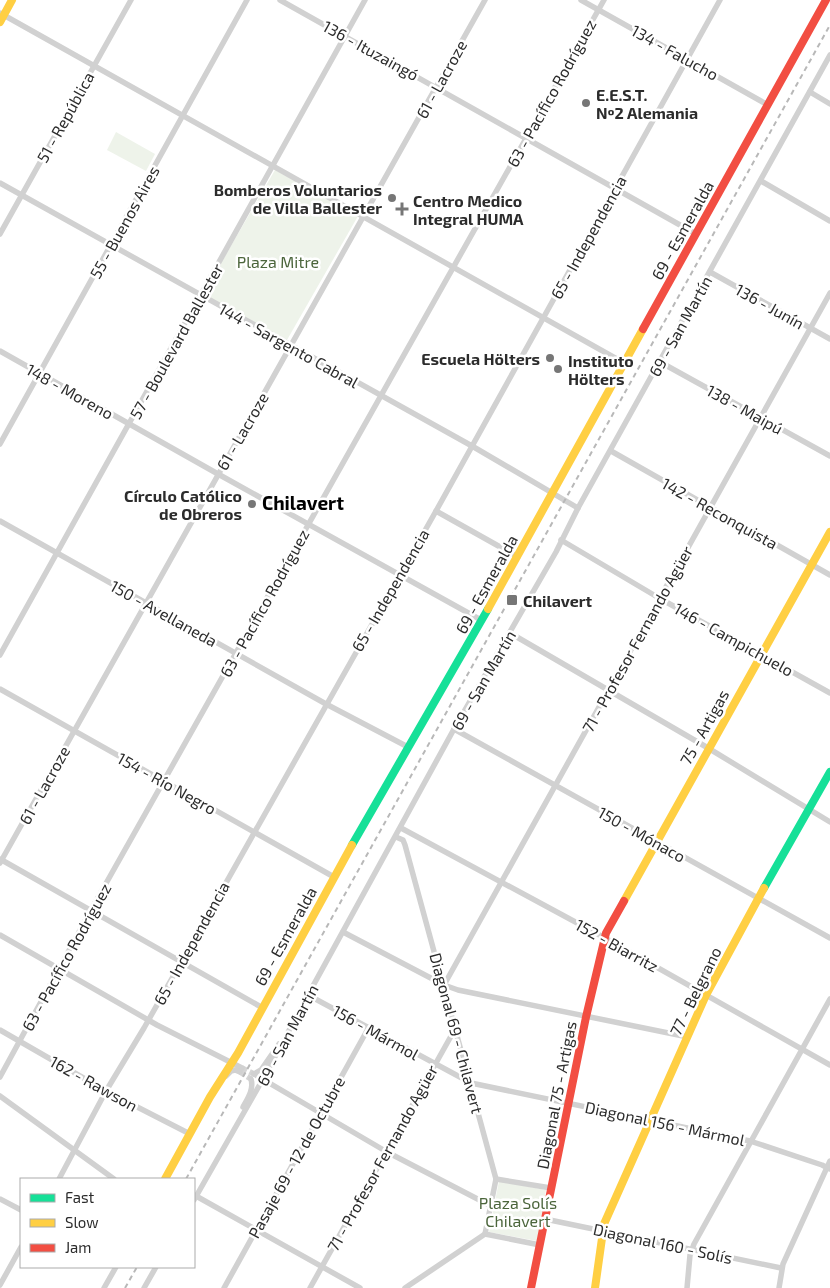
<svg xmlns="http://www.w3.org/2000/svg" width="830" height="1288" font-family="'Exo 2',sans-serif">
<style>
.green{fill:#eef3ea}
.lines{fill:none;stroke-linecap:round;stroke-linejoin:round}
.street-tunnel{stroke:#d5d5d5;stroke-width:5.5;stroke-dasharray:5.5 3;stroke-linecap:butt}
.street{stroke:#d1d1d1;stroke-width:5.5}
.fast{stroke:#16e098;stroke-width:8}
.slow{stroke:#ffcf43;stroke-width:8}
.jam{stroke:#f24e42;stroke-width:8}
.rail{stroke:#b8b8b8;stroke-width:2;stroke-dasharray:5 4;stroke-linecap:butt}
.poi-dot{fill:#767676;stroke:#fff;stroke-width:2}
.labels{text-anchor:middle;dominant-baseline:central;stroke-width:5;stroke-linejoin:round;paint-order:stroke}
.street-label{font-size:16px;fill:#2c2c2c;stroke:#fff}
.poi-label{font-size:16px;font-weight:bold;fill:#2c2c2c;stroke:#fff;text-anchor:start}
.park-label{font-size:16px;fill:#4b653b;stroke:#fff}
.quarter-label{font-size:19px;font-weight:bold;fill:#000;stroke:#fff}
</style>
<rect width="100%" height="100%" fill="#fff"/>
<g class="green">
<path d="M116,132l39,22 -9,17 -39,-21z"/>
<path d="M275,170l83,46 -71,124 -84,-46z"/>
<path d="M499,1181l47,9 -9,51 -48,-9z"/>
</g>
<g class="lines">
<g class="street-tunnel">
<path d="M242,1068l12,6"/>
<path d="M240,1072l11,7"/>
</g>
<g class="street">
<path d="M280,0l416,234"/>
<path d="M581,0l187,105"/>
<path d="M0,13l624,350"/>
<path d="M810,92l20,12"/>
<path d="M761,181l69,40"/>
<path d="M0,183l472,263 106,62"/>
<path d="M0,234l131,-234"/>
<path d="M710,272l120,67"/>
<path d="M0,351l218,123 263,146"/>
<path d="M660,362l170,94"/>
<path d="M0,444l247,-444"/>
<path d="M611,451l219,124"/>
<path d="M436,511l82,46"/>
<path d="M0,521l326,183 82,43"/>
<path d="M561,540l98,58 171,95"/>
<path d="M510,633l198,115 122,74"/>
<path d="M0,655l365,-655"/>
<path d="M0,689l334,188"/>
<path d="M454,729l376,209"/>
<path d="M401,828l204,110 225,127"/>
<path d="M396,837l7,3 2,5 91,334 -11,55"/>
<path d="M0,859l261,148"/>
<path d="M0,863l485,-863"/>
<path d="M343,932l101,53 14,5 230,47"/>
<path d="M0,935l157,90 85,43"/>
<path d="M444,985l386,-692"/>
<path d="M308,995l163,88 279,58 72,24 8,4"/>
<path d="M0,1030l106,61 84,43"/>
<path d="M254,1074l133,78 104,54"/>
<path d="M254,1074l7,-4 18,-26"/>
<path d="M226,1076l5,-5 4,-1 5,2"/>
<path d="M0,1077l91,-167 513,-910"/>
<path d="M0,1096l114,83"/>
<path d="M243,1107c5,-9 11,-18 8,-28"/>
<path d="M59,1179l47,-88 38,-63 292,-517 284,-511"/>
<path d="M496,1179l55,9"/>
<path d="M196,1196l164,92"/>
<path d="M0,1199l21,11"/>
<path d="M194,1200l69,-121 45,-84 146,-266 102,-177 22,-44 252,-453"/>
<path d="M545,1219l236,49"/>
<path d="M485,1234l55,11"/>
<path d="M0,1285l21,-38"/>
<path d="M104,1288l12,-21"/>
<path d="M144,1288l12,-21"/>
<path d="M224,1288l145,-261"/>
<path d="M310,1288l145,-259"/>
<path d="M405,1288l80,-54"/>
<path d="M687,1288l3,-33 4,-11 136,-245"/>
<path d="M779,1288l4,-24 47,-103"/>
</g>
<g class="fast">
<path d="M352,845l136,-236"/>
<path d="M764,888l66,-116"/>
</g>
<g class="slow">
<path d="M0,22l12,-22"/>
<path d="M488,609l155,-280"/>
<path d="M624,901l206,-369"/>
<path d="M165,1179l45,-82 28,-44 114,-208"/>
<path d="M595,1288l9,-64 102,-229 58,-107"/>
</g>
<g class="jam">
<path d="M643,329l183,-329"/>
<path d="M531,1288l55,-271 20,-84 18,-32"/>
</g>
<g class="rail">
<path d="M186,1179l644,-1154"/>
<path d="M125,1288l12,-21"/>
</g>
</g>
<g class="poi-dot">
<circle cx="586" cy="103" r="5"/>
<circle cx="392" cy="198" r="5"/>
<path d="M399.5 201.5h5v5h5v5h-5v5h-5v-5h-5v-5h5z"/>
<circle cx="550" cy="358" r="5"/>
<circle cx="558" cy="369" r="5"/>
<circle cx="252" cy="504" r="5"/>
<rect x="506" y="594" width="12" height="12" rx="2.5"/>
</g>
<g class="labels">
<g class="street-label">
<text transform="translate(371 50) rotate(29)">136 - Ituzaingó</text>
<text transform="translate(675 52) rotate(29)">134 - Falucho</text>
<text transform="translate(441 79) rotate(-61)">61 - Lacroze</text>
<text transform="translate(551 93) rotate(-61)">63 - Pacífico Rodríguez</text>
<text transform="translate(65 117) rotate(-61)">51 - República</text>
<text transform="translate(124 222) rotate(-61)">55 - Buenos Aires</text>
<text transform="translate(682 230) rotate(-61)">69 - Esmeralda</text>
<text transform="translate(588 237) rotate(-61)">65 - Independencia</text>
<text transform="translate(770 306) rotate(29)">136 - Junín</text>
<text transform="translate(680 326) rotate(-61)">69 - San Martín</text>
<text transform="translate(176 341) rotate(-61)">57 - Boulevard Ballester</text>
<text transform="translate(289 345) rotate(29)">144 - Sargento Cabral</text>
<text transform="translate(70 391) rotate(29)">148 - Moreno</text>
<text transform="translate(745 409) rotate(29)">138 - Maipú</text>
<text transform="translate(242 431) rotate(-60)">61 - Lacroze</text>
<text transform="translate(720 513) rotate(29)">142 - Reconquista</text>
<text transform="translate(486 584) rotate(-61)">69 - Esmeralda</text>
<text transform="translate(390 590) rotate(-60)">65 - Independencia</text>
<text transform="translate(264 603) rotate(-61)">63 - Pacífico Rodríguez</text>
<text transform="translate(164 613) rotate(29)">150 - Avellaneda</text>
<text transform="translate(637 639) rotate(-61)">71 - Profesor Fernando Agüer</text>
<text transform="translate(734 639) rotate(29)">146 - Campichuelo</text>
<text transform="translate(483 680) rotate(-60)">69 - San Martín</text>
<text transform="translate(704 727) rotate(-61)">75 - Artigas</text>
<text transform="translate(167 783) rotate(29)">154 - Río Negro</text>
<text transform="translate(44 785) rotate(-61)">61 - Lacroze</text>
<text transform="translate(642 834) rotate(29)">150 - Mónaco</text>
<text transform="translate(285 936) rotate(-61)">69 - Esmeralda</text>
<text transform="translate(191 943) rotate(-61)">65 - Independencia</text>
<text transform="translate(617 945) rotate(29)">152 - Biarritz</text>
<text transform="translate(66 957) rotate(-61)">63 - Pacífico Rodríguez</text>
<text transform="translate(695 991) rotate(-64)">77 - Belgrano</text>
<text transform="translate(376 1032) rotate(29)">156 - Mármol</text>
<text transform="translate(457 1033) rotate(75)">Diagonal 69 - Chilavert</text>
<text transform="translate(287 1035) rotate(-62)">69 - San Martín</text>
<text transform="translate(94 1083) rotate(29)">162 - Rawson</text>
<text transform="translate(556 1095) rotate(-79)">Diagonal 75 - Artigas</text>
<text transform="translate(665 1123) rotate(12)">Diagonal 156 - Mármol</text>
<text transform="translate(296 1157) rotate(-61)">Pasaje 69 - 12 de Octubre</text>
<text transform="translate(382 1158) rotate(-61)">71 - Profesor Fernando Agüer</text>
<text transform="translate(663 1243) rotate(12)">Diagonal 160 - Solís</text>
</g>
<g class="poi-label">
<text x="596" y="94">E.E.S.T.<tspan x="596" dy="18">Nº2 Alemania</tspan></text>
<text x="382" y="189" text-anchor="end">Bomberos Voluntarios<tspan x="382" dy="18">de Villa Ballester</tspan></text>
<text x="413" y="200">Centro Medico<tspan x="413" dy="18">Integral HUMA</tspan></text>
<text x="540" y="358" text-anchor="end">Escuela Hölters</text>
<text x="568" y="360">Instituto<tspan x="568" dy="18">Hölters</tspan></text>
<text x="242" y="495" text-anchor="end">Círculo Católico<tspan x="242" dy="18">de Obreros</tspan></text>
<text x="523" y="600">Chilavert</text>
</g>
<g class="park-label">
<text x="278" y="261">Plaza Mitre</text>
<text x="518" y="1202">Plaza Solís<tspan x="518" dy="18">Chilavert</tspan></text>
</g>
<g class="quarter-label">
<text x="303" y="502">Chilavert</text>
</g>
</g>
<rect x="20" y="1178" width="175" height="90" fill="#ffffff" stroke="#ababab"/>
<rect x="30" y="1194" width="25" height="8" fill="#16e098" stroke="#ababab"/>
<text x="65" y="1203" font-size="15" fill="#2c2c2c">Fast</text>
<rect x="30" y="1219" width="25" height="8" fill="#ffcf43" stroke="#ababab"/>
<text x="65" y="1228" font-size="15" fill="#2c2c2c">Slow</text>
<rect x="30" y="1244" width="25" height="8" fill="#f24e42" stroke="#ababab"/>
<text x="65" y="1253" font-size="15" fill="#2c2c2c">Jam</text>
</svg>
